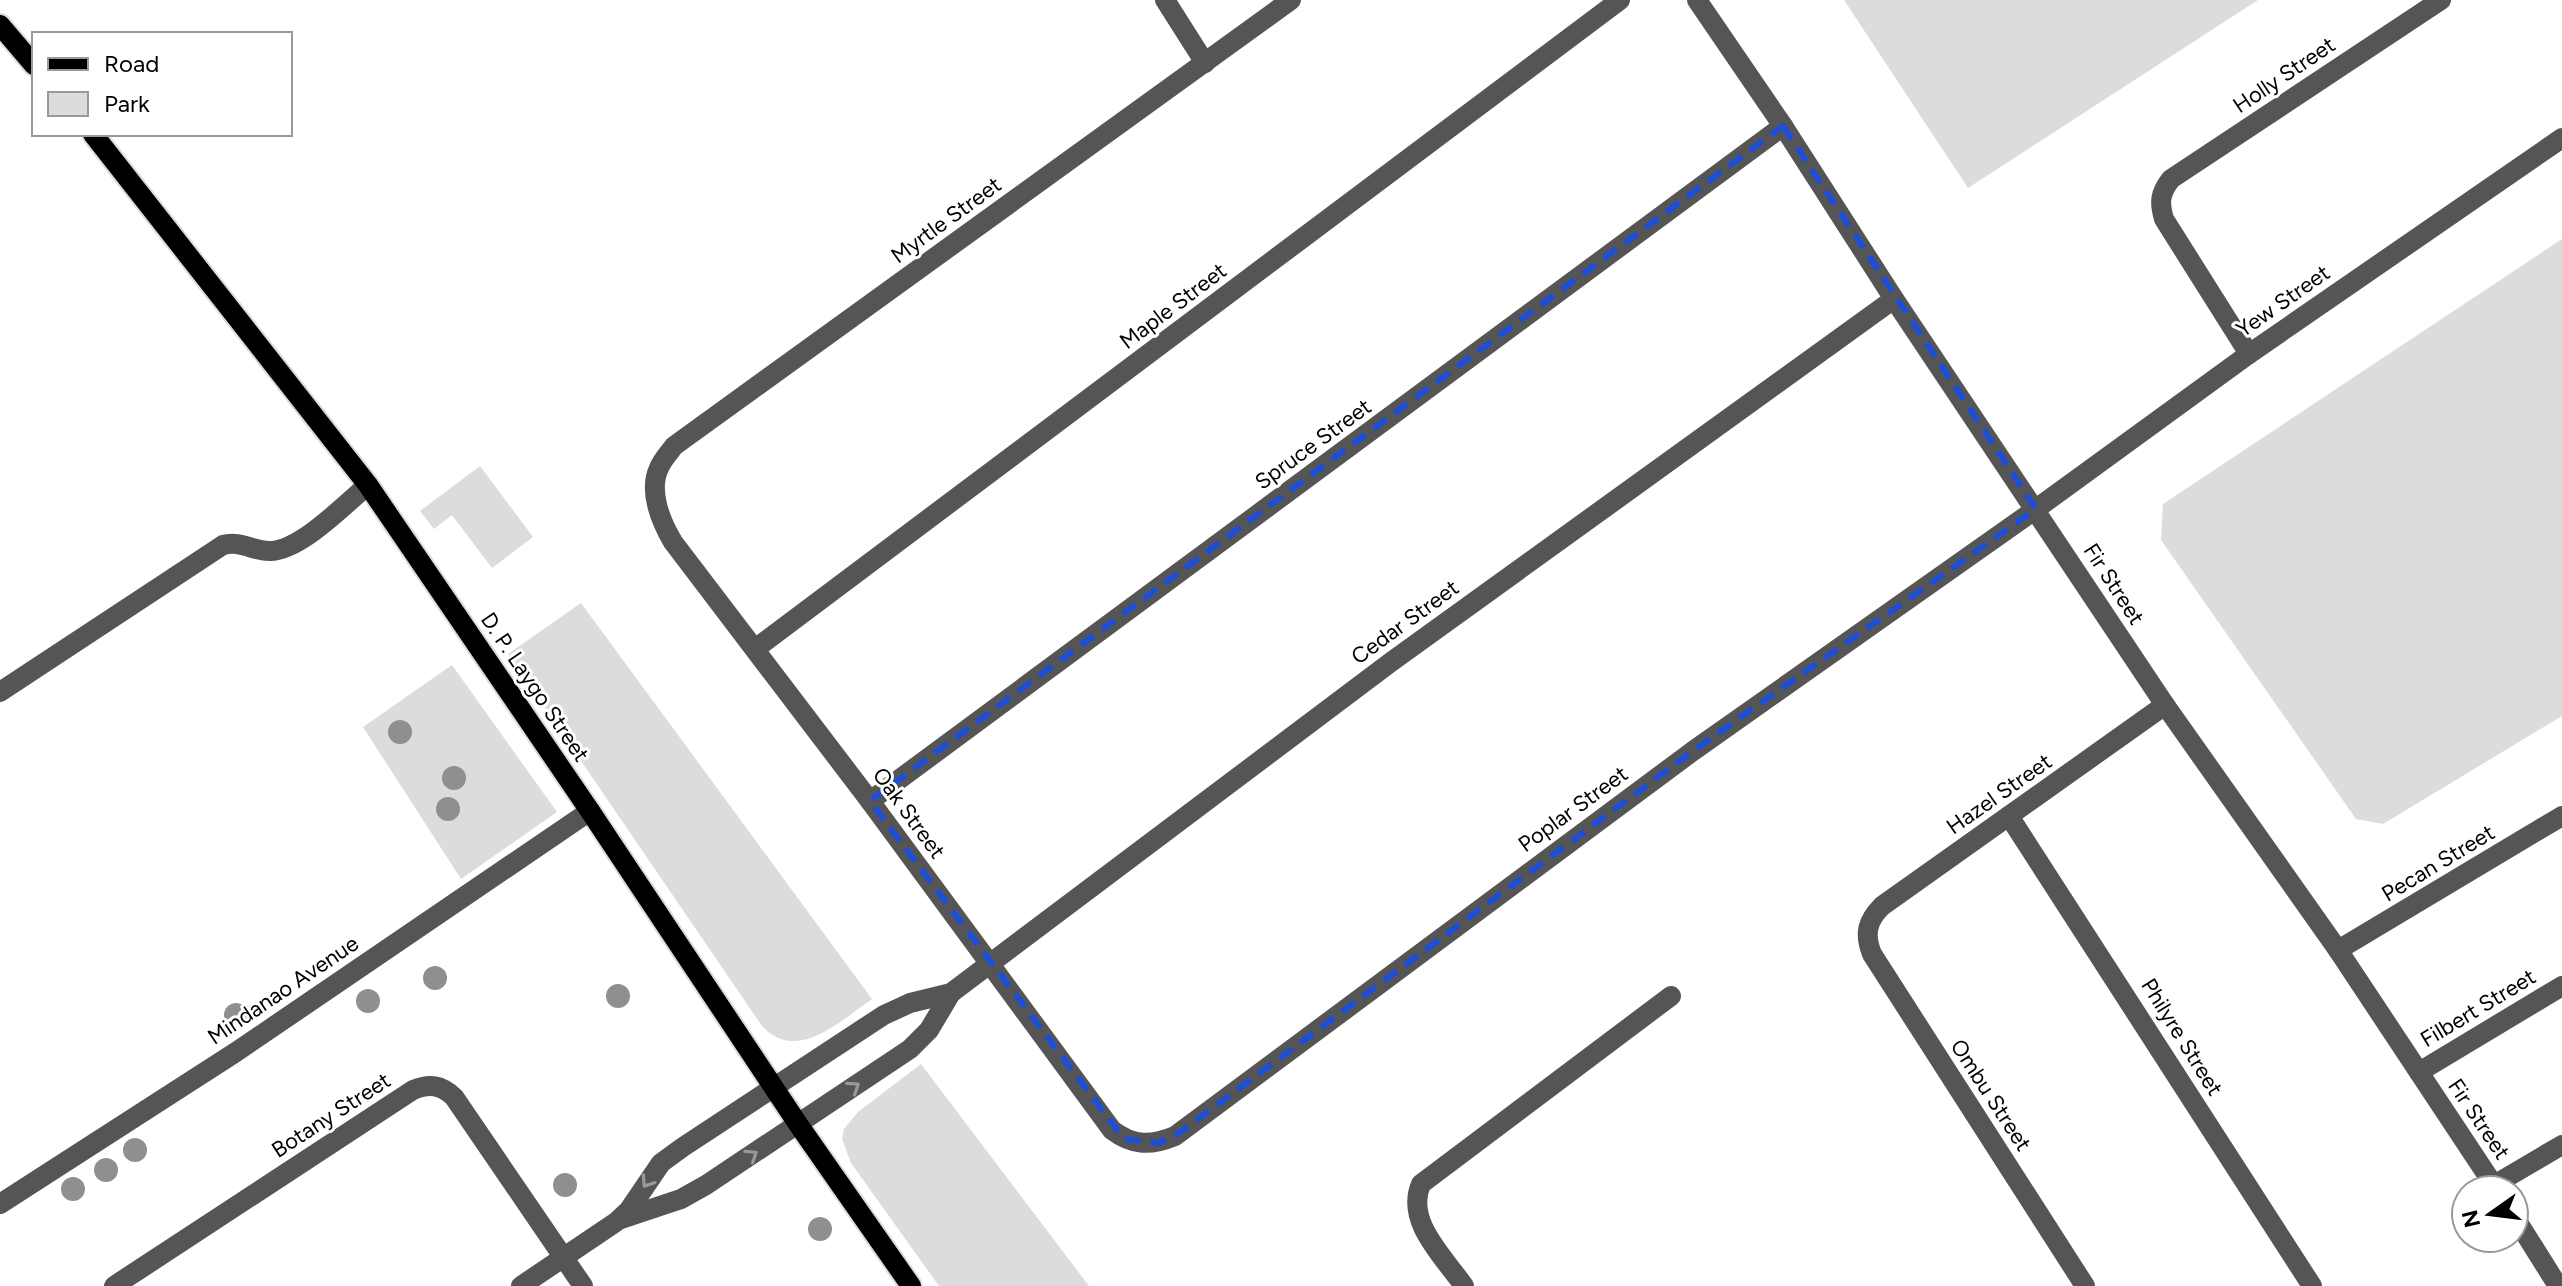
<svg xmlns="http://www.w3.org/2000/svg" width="2562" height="1286" font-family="Figtree,sans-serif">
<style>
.green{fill:#dcdcdc}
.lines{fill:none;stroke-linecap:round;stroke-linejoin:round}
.major-casing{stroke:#dbdbdb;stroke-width:24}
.minor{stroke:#555;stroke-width:20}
.major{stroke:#000;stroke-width:20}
.tree{fill:#8f8f8f}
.oneway{stroke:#999}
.marked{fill:none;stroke:#1d4ed8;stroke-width:6;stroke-dasharray:16 10;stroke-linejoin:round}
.labels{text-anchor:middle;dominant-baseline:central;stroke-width:6;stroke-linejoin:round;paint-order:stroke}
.street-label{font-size:22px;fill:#000;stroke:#fff}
</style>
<rect width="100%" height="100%" fill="#fff"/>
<g class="green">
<path d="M1844,0h414l-290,188z"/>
<path d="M2562,239v477l-179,108 -27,-5 -195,-279 2,-36z"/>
<path d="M480,466l53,71 -41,31 -40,-53 -18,14 -14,-18z"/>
<path d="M581,603l291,396c-32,22 -75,65 -110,27l-254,-372z"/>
<path d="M452,665l105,147 -96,67 -98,-152z"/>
<path d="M921,1064l168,222h-150l-88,-123 -9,-24 2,-10 14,-17z"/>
</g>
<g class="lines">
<g class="major-casing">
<g id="major">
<path d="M0,25l34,40"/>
<path d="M93,134l275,351 222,326 208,313 113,162"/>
</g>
</g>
<g class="minor">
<path d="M1165,0l40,63"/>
<path d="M1291,0l-617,446c-5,7 -12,14 -15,22 -11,23 2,54 14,74l197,259 242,329c21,16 39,16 63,6l518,-385 343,-242 213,-155 313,-216"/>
<path d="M1697,0l86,126 111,173 271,406 173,245 159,240"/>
<path d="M2249,354l-85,-135c-5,-17 -4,-26 7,-40l270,-179"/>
<path d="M755,649l865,-649"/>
<path d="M0,692l223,-147c18,-5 31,7 48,6 31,-2 73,-46 97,-66"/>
<path d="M870,801l913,-675"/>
<path d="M2009,816l303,470"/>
<path d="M2338,950l224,-134"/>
<path d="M2419,1072l143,-86"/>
<path d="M2494,1185l68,-40"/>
<path d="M0,1204l236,-152 354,-241"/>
<path d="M2514,1216l44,70"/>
<path d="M621,1219l60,-20 25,-14 204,-136 19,-19 22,-37"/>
<path d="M114,1286l299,-196c17,-7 28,-5 41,7l129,189"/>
<path d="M521,1286l95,-64 13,-12 32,-47 22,-16 201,-132 26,-12 41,-10 440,-331 503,-363"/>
<path d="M1464,1286c-21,-30 -59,-65 -43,-102l250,-188"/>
<path d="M2085,1286l-213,-332c-8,-20 -5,-33 10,-48l283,-201"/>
</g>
<use href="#major" class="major"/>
</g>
<g class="tree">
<circle cx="400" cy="732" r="12"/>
<circle cx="454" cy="778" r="12"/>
<circle cx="448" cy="809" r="12"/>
<circle cx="435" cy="978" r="12"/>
<circle cx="618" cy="996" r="12"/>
<circle cx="368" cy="1001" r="12"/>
<circle cx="236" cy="1015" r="12"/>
<circle cx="135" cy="1150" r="12"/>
<circle cx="106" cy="1170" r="12"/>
<circle cx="565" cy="1185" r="12"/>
<circle cx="73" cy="1189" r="12"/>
<circle cx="820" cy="1229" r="12"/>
</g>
<defs><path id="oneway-chevron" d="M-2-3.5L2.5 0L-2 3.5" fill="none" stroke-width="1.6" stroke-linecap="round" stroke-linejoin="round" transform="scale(2)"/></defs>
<g class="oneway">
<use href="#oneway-chevron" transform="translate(854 1087) rotate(-34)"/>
<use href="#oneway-chevron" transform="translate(752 1155) rotate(-33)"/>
<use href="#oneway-chevron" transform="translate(647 1182) rotate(124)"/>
</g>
<path class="marked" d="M1783,126l253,383 -343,242 -518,385 -17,7 -34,-4 -254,-338z"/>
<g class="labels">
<g class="street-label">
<text transform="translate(2284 75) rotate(-34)">Holly Street</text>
<text transform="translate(946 220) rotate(-36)">Myrtle Street</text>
<text transform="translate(2283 301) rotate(-35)">Yew Street</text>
<text transform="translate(1173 306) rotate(-37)">Maple Street</text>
<text transform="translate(1313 444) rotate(-36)">Spruce Street</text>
<text transform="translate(2114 584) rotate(57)">Fir Street</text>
<text transform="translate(1405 622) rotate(-36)">Cedar Street</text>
<text transform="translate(535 687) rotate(56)">D. P. Laygo Street</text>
<text transform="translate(1999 794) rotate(-35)">Hazel Street</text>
<text transform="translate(1573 809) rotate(-36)">Poplar Street</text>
<text transform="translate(909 813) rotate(54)">Oak Street</text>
<text transform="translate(2438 863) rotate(-31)">Pecan Street</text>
<text transform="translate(283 990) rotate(-34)">Mindanao Avenue</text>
<text transform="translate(2478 1008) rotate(-31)">Filbert Street</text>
<text transform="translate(2182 1037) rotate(58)">Philyre Street</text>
<text transform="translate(1991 1095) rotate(57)">Ombu Street</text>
<text transform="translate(331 1115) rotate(-33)">Botany Street</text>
<text transform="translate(2479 1119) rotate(56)">Fir Street</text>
</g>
</g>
<rect x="32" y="32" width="260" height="104" fill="#ffffff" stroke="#999999" stroke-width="2"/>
<rect x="48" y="58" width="40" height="12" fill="#000000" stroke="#999999" stroke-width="2"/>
<text x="104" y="72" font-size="24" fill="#000000">Road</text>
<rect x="48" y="92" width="40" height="24" fill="#dcdcdc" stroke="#999999" stroke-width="2"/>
<text x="104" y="112" font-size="24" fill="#000000">Park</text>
<g transform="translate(2490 1214) rotate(256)"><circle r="38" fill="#ffffff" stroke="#999999" stroke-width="2"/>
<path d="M0-6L14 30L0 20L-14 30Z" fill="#000000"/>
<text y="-12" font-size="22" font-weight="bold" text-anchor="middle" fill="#000000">N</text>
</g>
</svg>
